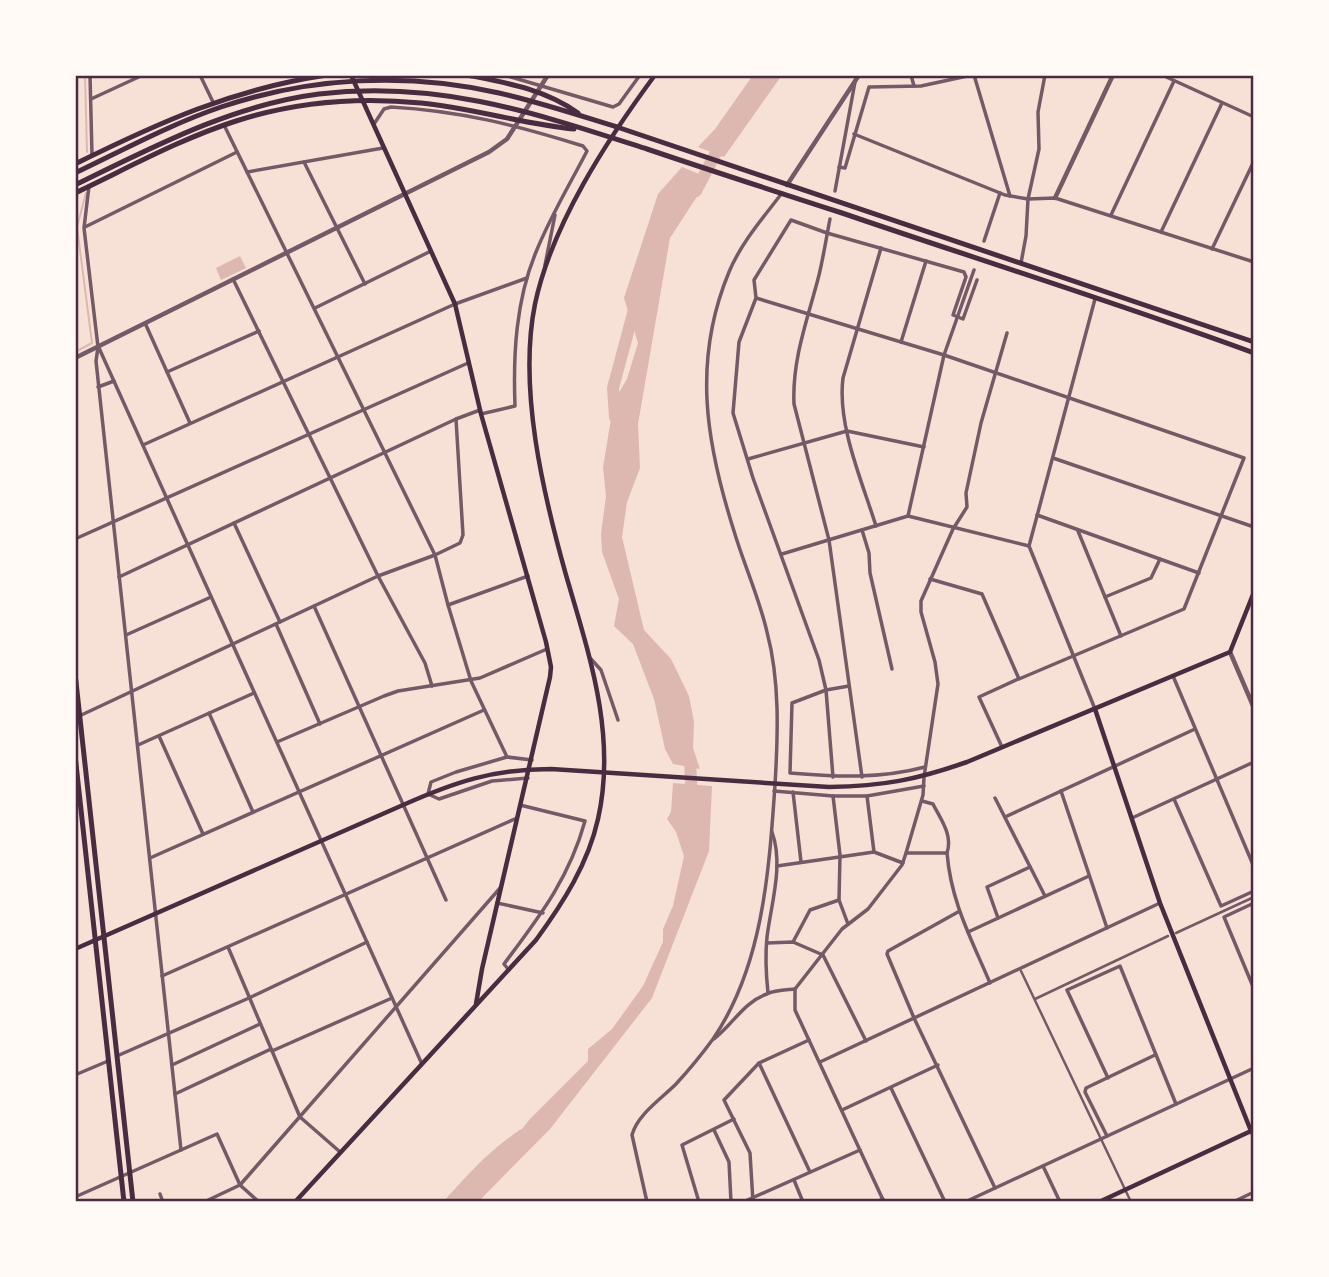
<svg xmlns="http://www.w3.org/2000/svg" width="1329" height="1277" font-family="'Playfair Display',serif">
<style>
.water{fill:#dcb8b0}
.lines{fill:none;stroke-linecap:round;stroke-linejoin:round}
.stream{stroke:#dcb8b0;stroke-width:2}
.river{stroke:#dcb8b0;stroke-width:12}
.pedestrian{stroke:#755966;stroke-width:2.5}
.minor{stroke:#755966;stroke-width:3.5}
.tertiary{stroke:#755966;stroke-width:4.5}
.secondary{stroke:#4a2c40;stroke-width:4.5}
.primary{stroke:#4a2c40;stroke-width:5}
.trunk{stroke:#4a2c40;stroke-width:5}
.neatline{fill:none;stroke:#4a2c40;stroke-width:2.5}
</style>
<rect width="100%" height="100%" fill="#f7e1d7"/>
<g class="water">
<path d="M753,75h29l-58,82 -26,-10 17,-18z"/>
<path d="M682,167l27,11 -39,60 -32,186 2,44 -13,34 -5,35 22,93 27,29 18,37 5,26 -1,26 7,21 -27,-5 -8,-15 -11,-50 -21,-55 -19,-18 5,-27 -17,-47 -1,-18 5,-38 -3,-29 11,-66 13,-22 11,-36 -14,-45 34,-104z"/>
<path d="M240,256l6,12 -25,12 -5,-12z"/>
<path d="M673,783l39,3 -3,65 -57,147 -102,131 -72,73h-33l14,-15 44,-35 27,-33 58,-58v-12l24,-20 31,-43 20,-44v-13l10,-23 11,-50 -8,-24 -9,-13 4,-7z"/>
</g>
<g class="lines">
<g class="stream">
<path d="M85,75l2,77"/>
<path d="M75,352l17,-9 -15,-116 9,-34"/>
</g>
<g class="river">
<path d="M696,191l27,-52"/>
<path d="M615,417l-2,-29 22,-82"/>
<path d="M687,753l3,7 2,41"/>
<path d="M451,1202c23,-25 44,-49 72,-67"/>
</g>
<g class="pedestrian">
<path d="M1176,933l78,-36"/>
<path d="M1021,971l110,231"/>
<path d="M1035,999l133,-63"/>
</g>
<g class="minor">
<path d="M90,75l2,80"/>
<path d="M200,75l13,27"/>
<path d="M504,75l109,32 6,-3 21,-29"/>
<path d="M911,75l3,11"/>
<path d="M974,75l36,121"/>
<path d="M1162,75l92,42"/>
<path d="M91,99l52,-24"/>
<path d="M374,124l10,-15 7,-2c70,4 125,18 192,39l4,5c-17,33 -37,66 -51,101 -20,48 -23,102 -21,154l-34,8"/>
<path d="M224,125l211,430 13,50 23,76 36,76"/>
<path d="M854,134l151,61 23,4 27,-1 199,64"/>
<path d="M304,162l61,122"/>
<path d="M839,167l6,1 24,-81 52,-1 51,-11"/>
<path d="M247,172l136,-24"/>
<path d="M89,186l-5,42 14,119 -2,14 85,789"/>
<path d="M835,191l20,-109"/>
<path d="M1111,215l63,-134"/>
<path d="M830,219c-4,20 -7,41 -12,60 -11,42 -26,81 -24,125l35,136 33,237"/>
<path d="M85,227l152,-75"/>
<path d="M1161,232l61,-129"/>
<path d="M984,241l16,-48"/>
<path d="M1212,249l42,-88"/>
<path d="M1021,263l5,-27 2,-37 11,-50 -1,-37 7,-37"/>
<path d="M545,265l10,-50"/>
<path d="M233,279l145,297 47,87 7,23"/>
<path d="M756,298l-2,-18 37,-60 36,13 137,39 2,5 -13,38 10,4 14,-39"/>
<path d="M1095,299l-66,247 66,163"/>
<path d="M315,308l116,-57"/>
<path d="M145,323l45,100"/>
<path d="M901,342l25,-81"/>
<path d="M99,348l322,714"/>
<path d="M167,372l92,-41"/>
<path d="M98,387l16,-6"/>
<path d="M143,445l312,-141 72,-26"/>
<path d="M1053,458l201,69"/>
<path d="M748,459l99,-28 77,16"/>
<path d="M1037,515l162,58"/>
<path d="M908,516l36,-161 30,-85"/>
<path d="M234,523l46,99"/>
<path d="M876,526c-14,-45 -39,-101 -33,-148l38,-130"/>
<path d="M862,530l7,23 1,20 22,96"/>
<path d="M1078,531l43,105"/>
<path d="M75,539l393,-176"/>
<path d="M782,554l126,-38 121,30"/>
<path d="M119,577l337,-158 24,-9"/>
<path d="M1105,597l46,-19 9,-19"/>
<path d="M448,605l80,-29"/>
<path d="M314,606l132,294"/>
<path d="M276,624l44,100"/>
<path d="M126,635l85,-38"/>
<path d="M591,659l10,11 17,50"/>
<path d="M1173,676l81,191"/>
<path d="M849,686l-23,4 -34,13 -2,70c46,4 90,6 135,-6"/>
<path d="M209,713l44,99"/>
<path d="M75,718l303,-142 57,-21 25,-12 3,-8 -7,-116"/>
<path d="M159,736l44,98"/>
<path d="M277,742l107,-46 14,-5 82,-13 67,-29"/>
<path d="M138,745l116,-52"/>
<path d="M1002,747l-23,-50 39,-18"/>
<path d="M833,777l-7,-87 -7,-30 -66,-182 -20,-65 6,-71 17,-44 188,57 300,103 -60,151 -165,70 -37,-85 -52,-15"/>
<path d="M528,778l-36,3 -53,18 -11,-5 3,-12 25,-10 51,-15 25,3"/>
<path d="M774,791l59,5h34l57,-10"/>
<path d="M1061,791l46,137"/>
<path d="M793,792l8,70"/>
<path d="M833,796l7,59 -1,45 9,24"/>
<path d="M867,796l7,56"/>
<path d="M995,798l50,98"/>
<path d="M1174,799l47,107 33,-15"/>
<path d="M922,801l11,3c8,16 20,31 14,49"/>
<path d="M1005,817l190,-88"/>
<path d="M1132,818l122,-56"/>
<path d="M906,853h41c4,49 24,85 43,130"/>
<path d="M150,858l334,-148"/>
<path d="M777,866l97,-14 29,11"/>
<path d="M497,903l46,10"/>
<path d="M1254,903l-30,14 30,72"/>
<path d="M958,912l-70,39 -1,3 27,64 81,170"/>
<path d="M998,918l-11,-31 43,-20"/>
<path d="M968,932l121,-56"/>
<path d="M793,942l17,-32 29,-10"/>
<path d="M767,943l26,-1 30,13 43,86"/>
<path d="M228,947l72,170 39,34"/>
<path d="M508,969l-4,-5c35,-47 65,-85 81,-143l-65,-16"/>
<path d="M162,976l355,-158"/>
<path d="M768,993c-2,-19 -3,-37 -1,-56 4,-33 17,-72 5,-105"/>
<path d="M714,1039c19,-15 30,-37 53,-45 8,-4 19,-4 28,-5"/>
<path d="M272,1051l120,-53"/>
<path d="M117,1056l132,-58 118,-56"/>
<path d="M820,1062l340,-159"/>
<path d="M759,1063l51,109"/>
<path d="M172,1065l88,-41"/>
<path d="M75,1075l33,-14"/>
<path d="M1108,1078l-41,-88 53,-24 56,138"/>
<path d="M891,1088l54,114"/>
<path d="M175,1094l96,-45"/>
<path d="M842,1110l96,-45"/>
<path d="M714,1130l15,32 2,40"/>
<path d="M1251,1131l3,7"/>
<path d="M1107,1136l-22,-44 1,-4 69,-33"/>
<path d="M1043,1166l17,36"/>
<path d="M794,1180l9,22"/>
<path d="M160,1194l3,8"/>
<path d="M75,1197l142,-63 23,51 19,17"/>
<path d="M204,1202l36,-17 261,-298"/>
<path d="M647,1202l-15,-67c5,-20 29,-36 44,-51 13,-14 26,-30 37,-45 50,-73 56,-168 62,-254 3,-51 5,-104 -8,-153 -8,-35 -23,-67 -33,-101 -28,-88 -42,-170 -5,-259 12,-29 34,-54 53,-79"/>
<path d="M699,1202l-17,-57 52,-26"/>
<path d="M743,1202l117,-52"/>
<path d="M753,1202l-3,-49 -26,-53 35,-37 50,-23"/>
<path d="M876,1202l7,-3"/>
<path d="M884,1202l-89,-192v-21l47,-60 26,-20 34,-44 4,-12 17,-58 1,-18 14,-93 -3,-22 -14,-50v-11l32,-72 14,-22 -1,-14 15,-70 26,-90"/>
<path d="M965,1202l289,-134"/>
<path d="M1233,1202l21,-10"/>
</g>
<g class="tertiary">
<path d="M787,185l72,-110"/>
<path d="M1055,198l58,-123"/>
<path d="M75,358l414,-206 18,-13 41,-64"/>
<path d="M1230,652l24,56"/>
</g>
<g class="secondary">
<path d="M351,75l104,229 26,110 65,228 5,25 -1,10 -68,292 -6,35"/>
<path d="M1095,709l65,194 91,228 -152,71"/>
<path d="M75,949l328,-144c52,-23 90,-36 148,-36l278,18c55,-1 86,-7 138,-25l263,-110 24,-60"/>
<path d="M295,1202l241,-262c27,-37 52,-76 62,-121 19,-84 -9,-165 -32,-244 -23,-82 -48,-187 -31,-271 17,-80 72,-164 120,-229"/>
</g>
<g class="primary">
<path d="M75,673l58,529"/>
<path d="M75,755l49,447"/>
</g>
<g class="trunk">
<path d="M467,75c40,8 77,14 111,38"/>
<path d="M75,164c85,-42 158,-75 252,-89"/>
<path d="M75,173c48,-23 96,-49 146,-66 89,-30 186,-35 278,-14 40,9 79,22 118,34l637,215"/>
<path d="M75,185c78,-38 157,-80 244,-91 120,-14 216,19 328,55 65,22 130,43 195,64 137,47 276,90 412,140"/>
<path d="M75,193c53,-25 105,-54 161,-72 59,-19 124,-24 185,-18 52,5 101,21 153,26"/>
</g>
</g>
<rect width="1329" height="1277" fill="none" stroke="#fffaf5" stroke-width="154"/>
<rect x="77" y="77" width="1175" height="1123" class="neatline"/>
</svg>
